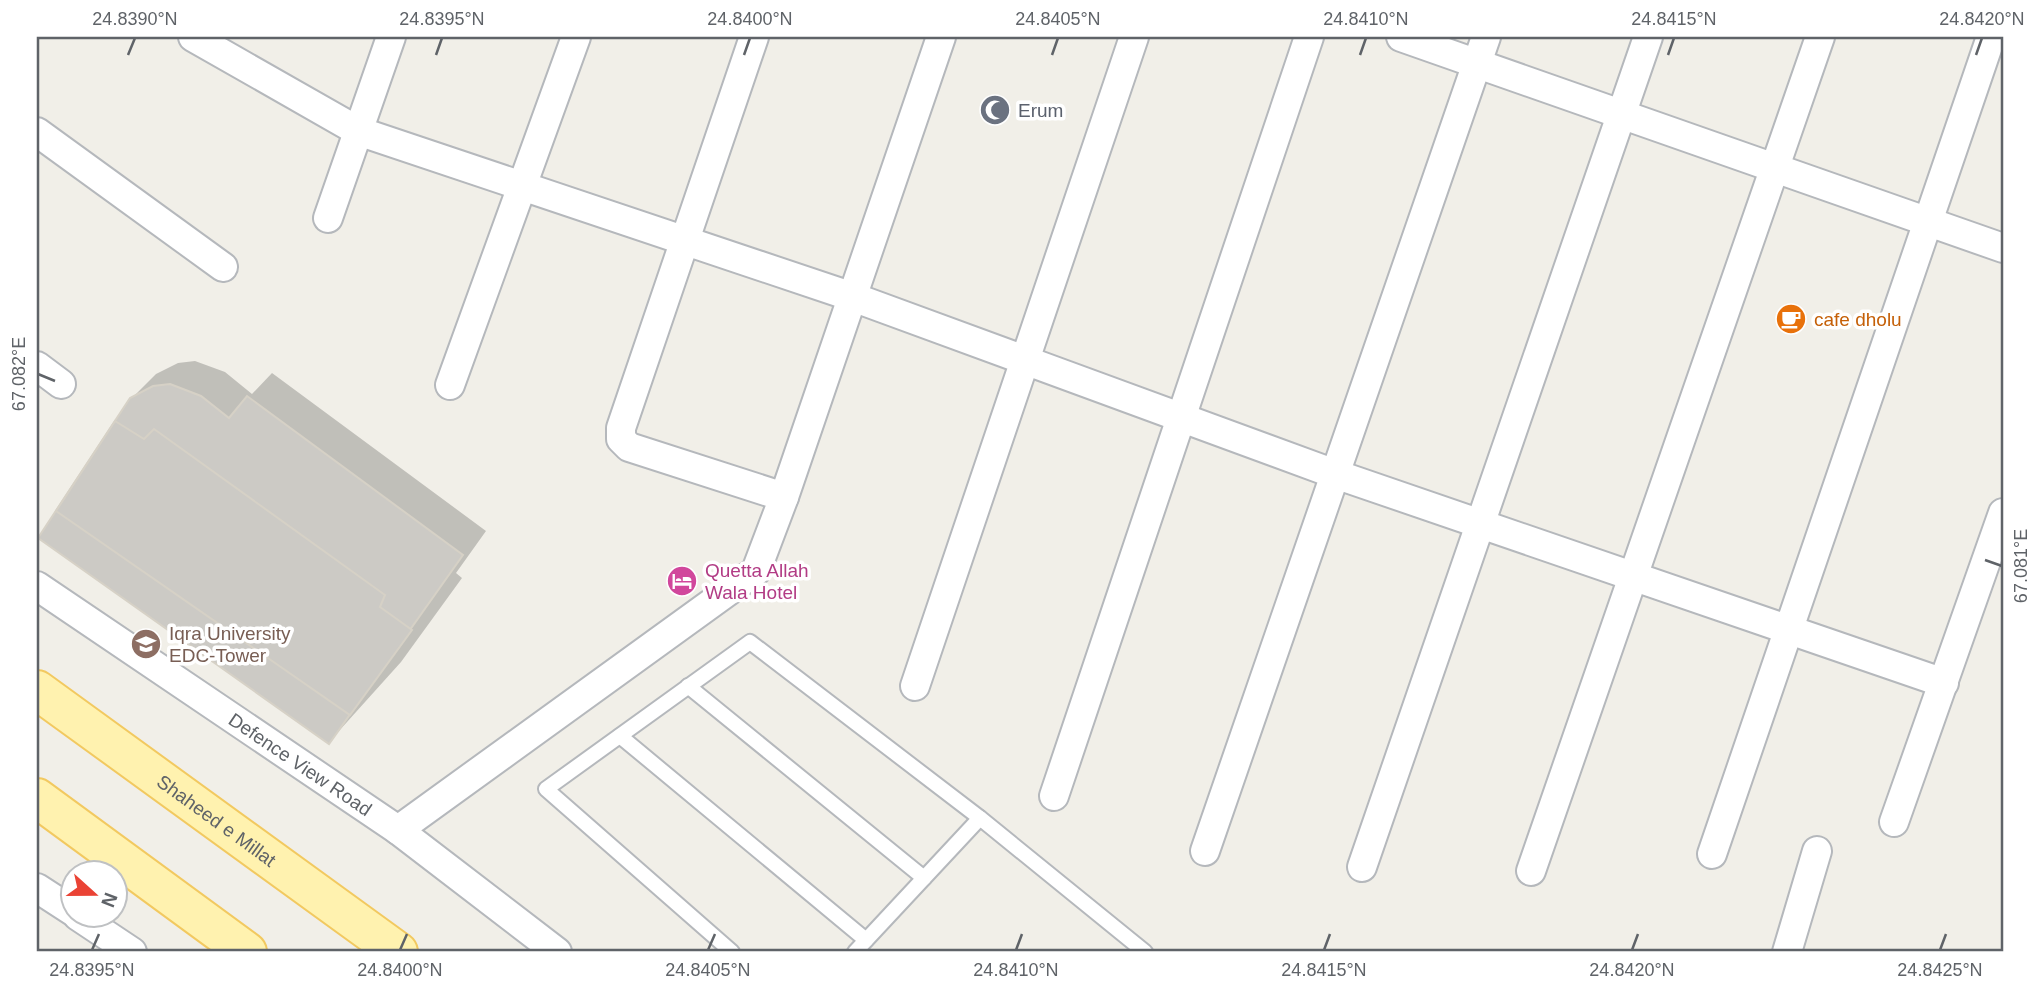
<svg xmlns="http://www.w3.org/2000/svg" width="2040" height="989" font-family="Arial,sans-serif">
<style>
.shadow{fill:#0003}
.building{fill:#cccac5;stroke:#d6d1c6;stroke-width:2}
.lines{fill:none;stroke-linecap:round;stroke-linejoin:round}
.lane-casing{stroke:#b5b8bc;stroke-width:18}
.street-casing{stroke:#b5b8bc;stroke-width:32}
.primary-casing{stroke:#f2c960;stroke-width:42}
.lane{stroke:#fff;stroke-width:14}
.street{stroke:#fff;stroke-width:28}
.primary{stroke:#fff2af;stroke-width:38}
.ticks{fill:none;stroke:#5f6368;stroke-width:2.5}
.labels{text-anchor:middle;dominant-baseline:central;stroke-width:7;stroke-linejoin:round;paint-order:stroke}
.worship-label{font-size:19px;fill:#5b616d;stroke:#fff;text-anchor:start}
.food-label{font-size:19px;fill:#c56008;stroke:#fff;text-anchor:start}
.hotel-label{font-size:19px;fill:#b23c85;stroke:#fff;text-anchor:start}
.education-label{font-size:19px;fill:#785e54;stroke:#fff;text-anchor:start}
.street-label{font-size:19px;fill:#5f6368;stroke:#fff}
.neatline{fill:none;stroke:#5f6368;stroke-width:2.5}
.ticks-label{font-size:18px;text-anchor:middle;fill:#5f6368}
</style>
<rect width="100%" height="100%" fill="#f1efe8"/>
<path class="shadow" d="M195,361l30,11 27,22 20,-21 214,158 -30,42 6,5 -61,84 -72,80 -198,-343 25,-25 22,-11z"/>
<g class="building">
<path d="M170,384l31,12 28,22 18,-22 216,159 -134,189 -291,-206 92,-140 23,-12z"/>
<path d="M115,421l29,18 10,-10 231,166 -5,12 32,23 -62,85 -294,-204z"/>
</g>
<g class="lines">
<g class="lane-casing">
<g id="lane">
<path d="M688,686l236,192"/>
<path d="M620,736l246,204"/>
<path d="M732,952l-186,-163 204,-147 230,176 165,134"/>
<path d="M855,952l125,-134"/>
</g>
</g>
<g class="street-casing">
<g id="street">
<path d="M193,37l165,94 492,165 485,178 609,209"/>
<path d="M754,37l-133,391v11l8,8 155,50"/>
<path d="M1401,37l602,211"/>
<path d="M37,132l186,135"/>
<path d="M328,218l63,-181"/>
<path d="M37,366l24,18"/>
<path d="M450,385l126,-348"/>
<path id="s1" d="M37,586l361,244 159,122"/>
<path d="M915,686l219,-649"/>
<path d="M1054,796l255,-759"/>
<path d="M1894,822l109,-309"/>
<path d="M398,830l358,-259 28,-74 157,-460"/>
<path d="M1205,851l281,-814"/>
<path d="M1712,854l279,-817"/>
<path d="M1362,867l286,-830"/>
<path d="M1531,871l289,-834"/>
<path d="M37,888l37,24"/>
<path d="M78,916l54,36"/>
<path d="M1787,952l30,-101"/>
</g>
</g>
<g class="primary-casing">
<g id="primary">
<path id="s2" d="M37,690l361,262"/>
<path d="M37,798l210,154"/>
</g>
</g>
<use href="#lane" class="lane"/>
<use href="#street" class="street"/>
<use href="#primary" class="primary"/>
</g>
<path class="ticks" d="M128,55l7,-17M436,55l6,-17M744,55l6,-17M1052,55l6,-17M1360,55l6,-17M1668,55l6,-17M1976,55l6,-17M38,374l17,7M1985,560l17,6M92,950l7,-16M400,950l7,-16M708,950l7,-16M1016,950l6,-16M1324,950l6,-16M1632,950l6,-16M1940,950l6,-16"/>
<defs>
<g id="mosque-disc" transform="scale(1.575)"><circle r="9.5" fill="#6b7280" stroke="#fff"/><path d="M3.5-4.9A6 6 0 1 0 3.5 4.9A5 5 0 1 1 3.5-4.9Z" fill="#fff"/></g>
<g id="cafe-disc" transform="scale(1.575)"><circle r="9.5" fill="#e8710a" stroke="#fff"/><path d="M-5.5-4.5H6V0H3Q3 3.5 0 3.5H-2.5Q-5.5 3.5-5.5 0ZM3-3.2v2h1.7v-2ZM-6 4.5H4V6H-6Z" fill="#fff"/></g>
<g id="hotel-disc" transform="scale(1.575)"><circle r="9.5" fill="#d1479c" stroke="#fff"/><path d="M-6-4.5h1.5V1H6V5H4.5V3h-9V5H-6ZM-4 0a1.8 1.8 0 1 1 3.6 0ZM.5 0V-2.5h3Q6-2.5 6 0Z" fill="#fff"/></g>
<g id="university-disc" transform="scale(1.575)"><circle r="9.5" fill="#8d6e63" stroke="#fff"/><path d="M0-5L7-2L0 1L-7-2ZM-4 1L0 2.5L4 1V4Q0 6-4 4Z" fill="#fff"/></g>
</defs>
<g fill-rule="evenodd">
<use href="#mosque-disc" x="995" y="110"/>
<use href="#cafe-disc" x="1791" y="319"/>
<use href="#hotel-disc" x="682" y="581"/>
<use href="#university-disc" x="146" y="644"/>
</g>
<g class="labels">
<g class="worship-label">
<text x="1018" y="110">Erum</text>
</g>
<g class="food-label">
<text x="1814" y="319">cafe dholu</text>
</g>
<g class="hotel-label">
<text x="705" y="570">Quetta Allah<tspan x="705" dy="22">Wala Hotel</tspan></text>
</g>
<g class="education-label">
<text x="169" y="633">Iqra University<tspan x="169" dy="22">EDC-Tower</tspan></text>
</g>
<g class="street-label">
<text stroke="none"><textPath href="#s1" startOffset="318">Defence View Road</textPath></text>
<text stroke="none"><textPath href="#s2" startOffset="222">Shaheed e Millat</textPath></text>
</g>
</g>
<rect width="2040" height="989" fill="none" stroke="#ffffff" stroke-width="77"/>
<g transform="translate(94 894) rotate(111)"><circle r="33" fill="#ffffff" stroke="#bfc1c3" stroke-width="2"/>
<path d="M0-5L12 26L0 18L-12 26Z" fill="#ea4335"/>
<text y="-10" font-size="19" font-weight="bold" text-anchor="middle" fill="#5f6368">N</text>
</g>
<rect x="38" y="38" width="1964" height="912" class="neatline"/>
<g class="ticks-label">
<text x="135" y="25">24.8390°N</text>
<text x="442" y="25">24.8395°N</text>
<text x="750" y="25">24.8400°N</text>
<text x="1058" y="25">24.8405°N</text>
<text x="1366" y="25">24.8410°N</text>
<text x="1674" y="25">24.8415°N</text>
<text x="1982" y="25">24.8420°N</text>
<text transform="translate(19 374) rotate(-90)" y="6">67.082°E</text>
<text transform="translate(2021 566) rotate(-90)" y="6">67.081°E</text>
<text x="92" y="976">24.8395°N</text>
<text x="400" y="976">24.8400°N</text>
<text x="708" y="976">24.8405°N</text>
<text x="1016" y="976">24.8410°N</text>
<text x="1324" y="976">24.8415°N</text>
<text x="1632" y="976">24.8420°N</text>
<text x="1940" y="976">24.8425°N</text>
</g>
</svg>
